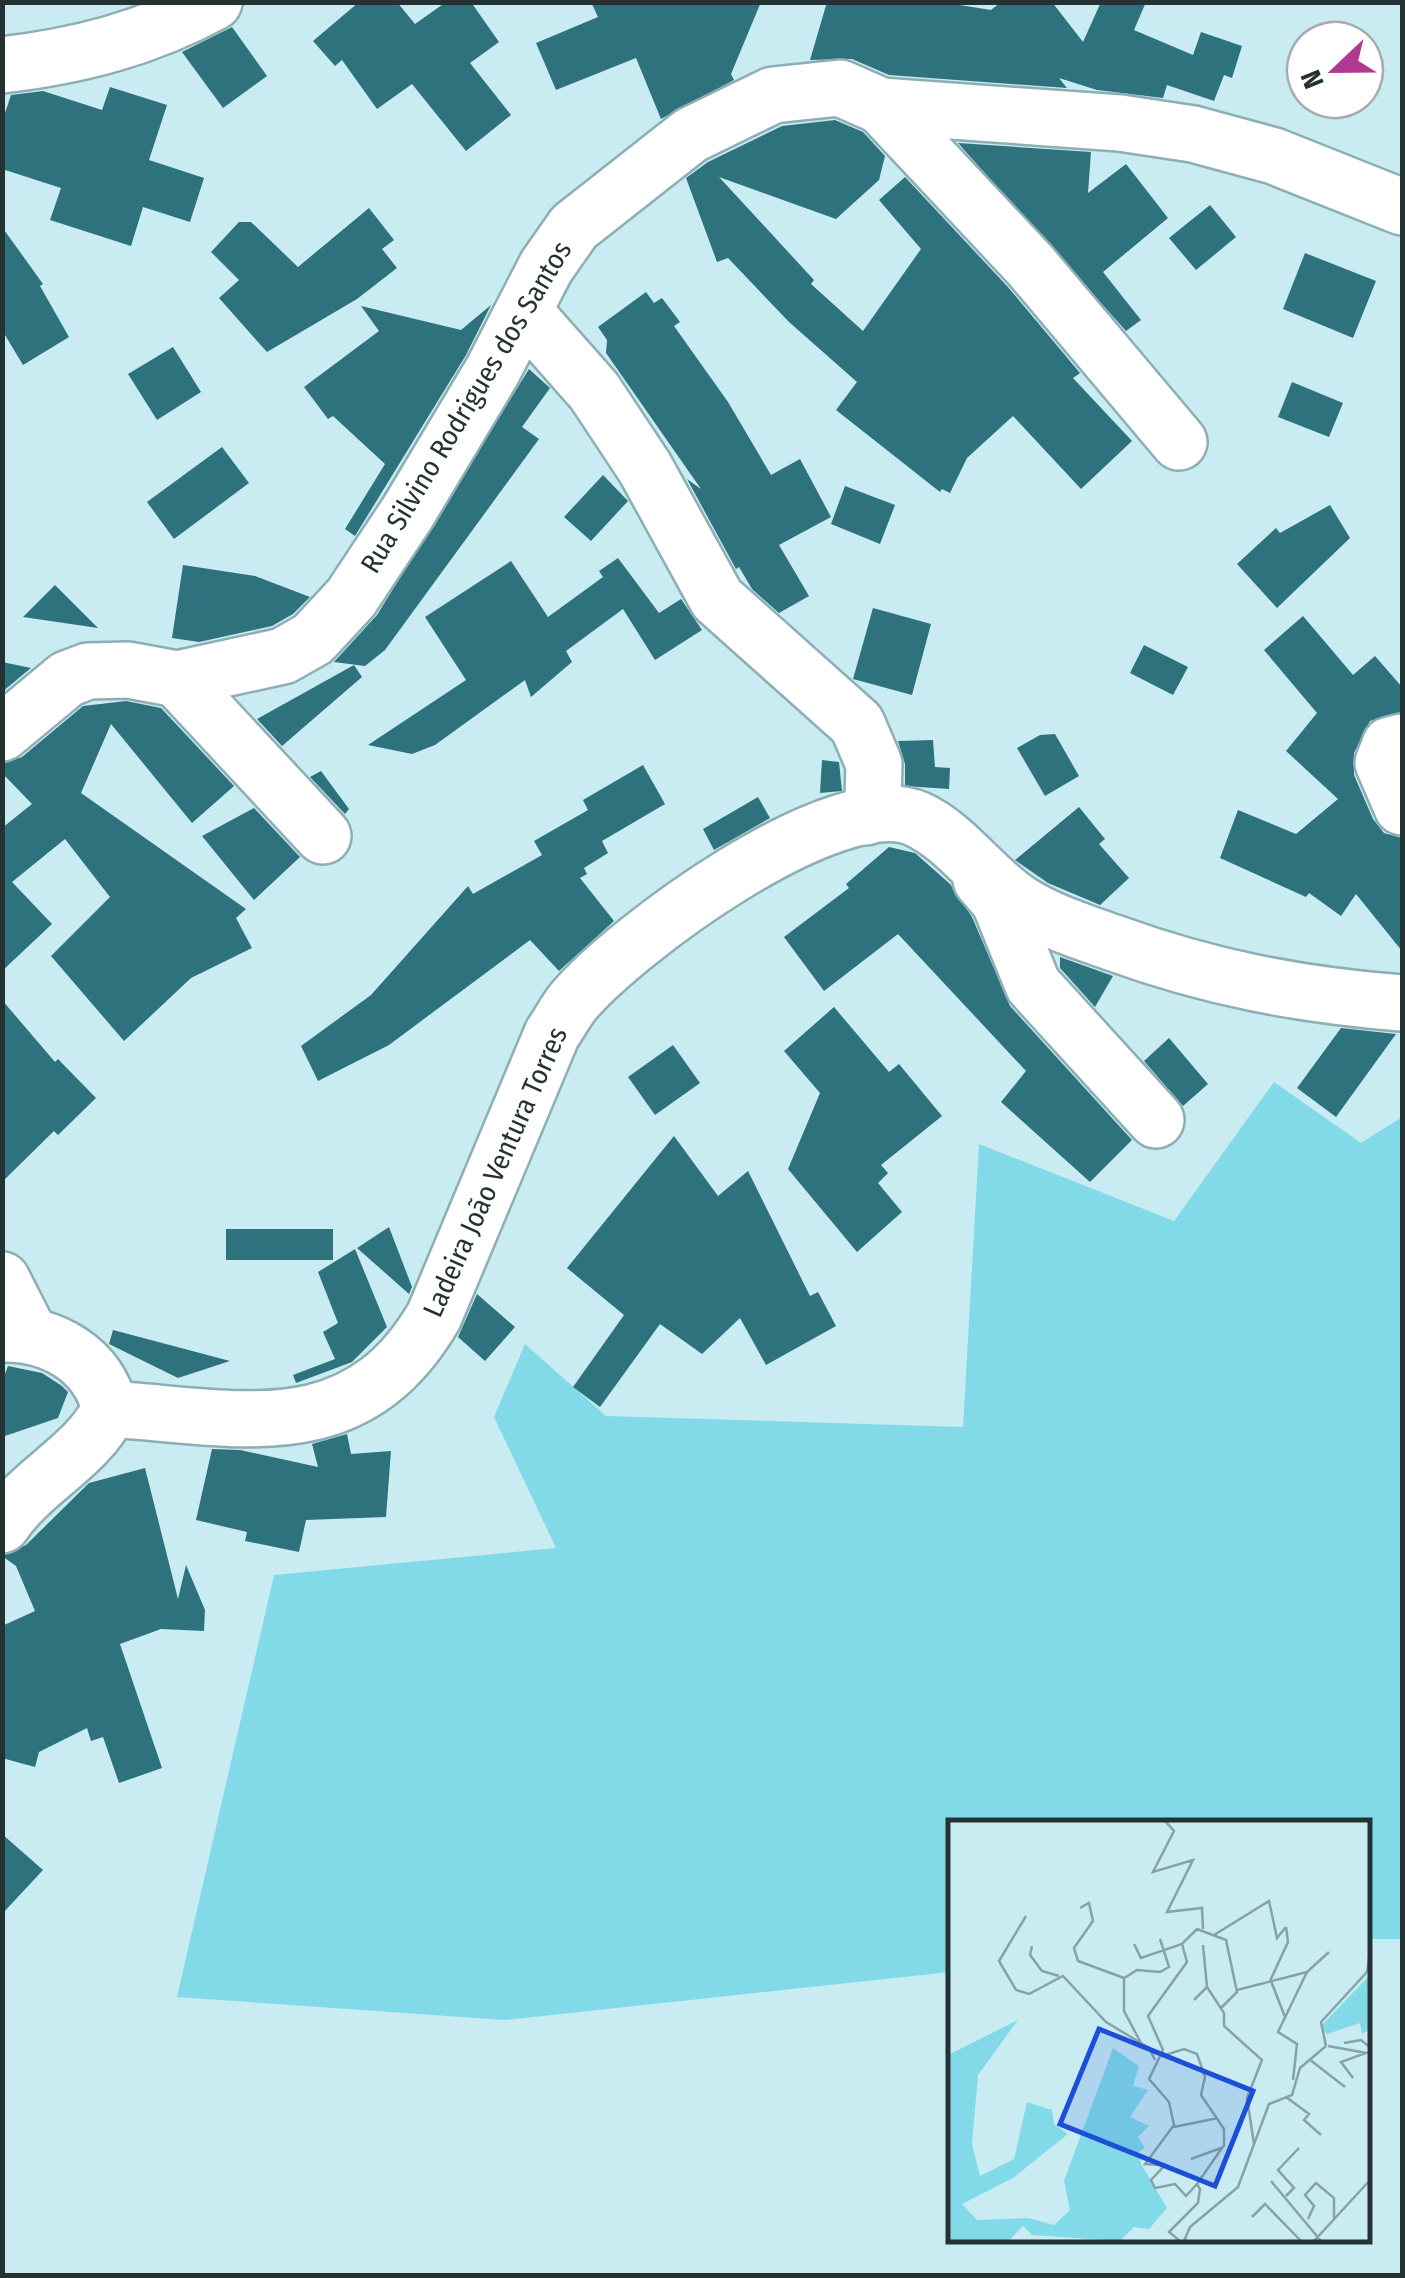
<svg xmlns="http://www.w3.org/2000/svg" width="1405" height="2278" font-family="'Fira Sans Condensed',sans-serif">
<style>
.green{fill:#82dae8}
.building{fill:#2d727c}
.lines{fill:none;stroke-linecap:round;stroke-linejoin:round}
.minor-casing{stroke:#8daeb4;stroke-width:60}
.minor{stroke:#fff;stroke-width:55}
.labels{text-anchor:middle;dominant-baseline:central;stroke-width:10;stroke-linejoin:round;paint-order:stroke}
.street-label{font-size:28px;fill:#243234;stroke:#fff}
.inset-road{fill:none;stroke:#87a2a6;stroke-width:2.5}
.view{fill:#1d4ed8;fill-opacity:0.15;stroke:#1d4ed8;stroke-width:5}
.inset-edge{fill:none;stroke:#243234;stroke-width:5}
</style>
<rect width="100%" height="100%" fill="#c9ecf2"/>
<path class="green" d="M1274,1082l87,61 41,-26v822h-34v-116h-418v149l-445,48 -328,-23 97,-422 282,-27 -62,-131 31,-73 81,72 357,11 16,-283 195,77z"/>
<g class="building">
<path d="M359,2h38l18,22 31,-22h25l28,40 -29,21 41,52 -45,36 -54,-67 -35,25 -35,-49 -7,6 -22,-25z"/>
<path d="M591,2h170l-30,72 3,6 -73,39 -25,-61 -80,32 -20,-47 62,-26z"/>
<path d="M827,2h114l50,8 10,-8h51l31,40 18,-40h45l-12,28 59,25 8,-23 41,14 -10,32 -8,-3 -10,26 -47,-16 -4,13 -66,-8 -38,-12 8,10 -178,-13 -37,-16 -42,1z"/>
<path d="M232,27l35,49 -44,32 -41,-56z"/>
<path d="M110,87l57,18 -18,55 55,18 -14,44 -47,-15 -12,39 -81,-26 11,-32 -59,-19v-47l9,-27 32,-4 59,19z"/>
<path d="M835,120l28,12 22,24 -6,24 -43,39 -117,-42 95,103 -3,4 52,47 58,-82 -42,-49 26,-23 102,109 73,87 -7,5 59,63 -51,48 -68,-73 -46,42 -17,35 -8,-4 -2,3 -104,-82 21,-28 -68,-60 -61,-64 -11,4 -31,-84 22,-16 74,-36z"/>
<path d="M958,143l133,9 -3,41 38,-29 42,54 -65,54 38,48 -15,11z"/>
<path d="M1210,205l26,32 -40,33 -27,-32z"/>
<path d="M369,208l25,32 -12,9 15,19 -40,31 -90,53 -48,-54 20,-18 -28,-28 28,-30h12l47,45z"/>
<path d="M2,227l41,57 -3,2 29,51 -46,28 -21,-35z"/>
<path d="M1305,253l71,28 -23,57 -70,-29z"/>
<path d="M646,292l8,11 8,-5 18,24 -6,4 54,76 43,73 29,-16 31,58 -52,28 30,51 -30,17 -27,-24 -13,-22 -3,2 -49,-90 14,10 -95,-136 1,-13 -9,-13z"/>
<path d="M491,305l-25,50 -111,181 -10,-7 40,-65 -52,-48 -5,3 -24,-32 75,-56 -18,-25 100,24z"/>
<path d="M173,347l28,45 -44,28 -29,-46z"/>
<path d="M529,369l21,19 -28,39 17,12 -154,211 -20,16 -31,-4 43,-47z"/>
<path d="M1292,382l51,21 -14,34 -51,-20z"/>
<path d="M222,447l27,36 -75,56 -27,-37z"/>
<path d="M603,475l25,26 -37,40 -27,-24z"/>
<path d="M845,486l50,19 -15,39 -49,-20z"/>
<path d="M1330,505l20,33 -73,70 -40,-44 39,-36 4,5z"/>
<path d="M618,558l41,55 22,-14 21,31 -47,30 -32,-51 -57,42 6,11 -41,35 -6,-17 -90,65 -23,9 -44,-9 98,-65 -41,-63 86,-56 37,56 55,-40 -4,-6z"/>
<path d="M183,565l72,11 55,21 -17,17 -21,12 -73,16 -27,-4z"/>
<path d="M55,585l43,43 -75,-11z"/>
<path d="M873,608l58,16 -19,71 -59,-16z"/>
<path d="M1303,616l50,59 22,-19 27,31v25l-32,9 -16,32v22l19,44 11,14 18,5v113l-46,-57 -15,22 -32,-23 -3,4 -86,-39 18,-48 58,24 42,-35 -52,-48 31,-38 -53,-63z"/>
<path d="M1144,645l44,22 -15,28 -43,-22z"/>
<path d="M2,662l29,6 -29,24z"/>
<path d="M354,665l8,12 -80,69 -25,-27z"/>
<path d="M126,701l35,7 73,78 -42,37 -81,-99 -30,69 165,116 -10,9 16,30 -61,30 -67,63 -73,-85 59,-59 -45,-58 -53,43 40,42 -50,47v-143l30,-24 -30,-31v-9l20,-7 61,-51z"/>
<path d="M1055,734l24,42 -34,20 -28,-48 23,-13z"/>
<path d="M933,740l2,27 15,1 -1,21 -44,-3v-22l-7,-23z"/>
<path d="M822,760l17,2 3,29 -22,2z"/>
<path d="M643,765l22,39 -63,37 6,12 -24,15 3,6 -7,4 34,43 -55,50 -29,-31 -141,105 -71,36 -17,-35 70,-51 97,-109 5,8 69,-39 -8,-14 54,-31 -5,-10z"/>
<path d="M321,771l28,38 -4,5 -35,-37z"/>
<path d="M758,797l12,21 -56,32 -11,-21z"/>
<path d="M1079,807l26,32 -6,5 30,34 -29,27 -52,-22 -33,-23z"/>
<path d="M254,808l46,49 -46,43 -52,-64z"/>
<path d="M889,847l26,6 35,31 22,33 38,89 122,134 -42,42 -89,-80 25,-31 -128,-137 -74,57 -40,-54 65,-49 -3,-4z"/>
<path d="M1060,957l53,19 -18,31 -35,-39z"/>
<path d="M2,1000l53,62 3,-3 38,39 -38,37 -4,-4 -52,51z"/>
<path d="M834,1007l55,65 10,-8 43,52 -61,49 7,8 -10,10 24,29 -45,40 -69,-83 32,-76 -36,-42z"/>
<path d="M1341,1028l55,6 -60,83 -39,-29z"/>
<path d="M1169,1038l39,46 -25,22 -39,-45z"/>
<path d="M673,1045l27,38 -45,32 -27,-38z"/>
<path d="M674,1136l44,60 30,-25 62,125 8,-4 18,34 -70,39 -26,-47 -38,36 -42,-30 -60,83 -27,-20 51,-72 -57,-47z"/>
<path d="M389,1227l23,60 -3,7 -52,-46z"/>
<rect x="226" y="1229" width="107" height="31"/>
<path d="M355,1249l32,78 -35,35 -56,21 -3,-8 42,-16 -12,-27 15,-9 -20,-51z"/>
<path d="M477,1294l38,33 -30,34 -27,-24z"/>
<path d="M113,1330l117,31 -52,17 -69,-34z"/>
<path d="M8,1366l34,7 20,13 6,6 -10,26 -56,19v-55z"/>
<path d="M347,1434l4,20 40,-3 -5,66 -80,3 -7,32 -54,-11 2,-9 -51,-12 16,-71 28,1 78,17 -6,-23z"/>
<path d="M145,1468l33,131 8,-34 19,45 -1,21 -43,-2 -41,15 42,124 -43,15 -16,-46 -12,4 -4,-13 -48,24 -4,15 -33,-9v-132l33,-15 -19,-45 -14,-10 24,-11 63,-62z"/>
<path d="M2,1834l41,36 -41,44z"/>
</g>
<g class="lines">
<g class="minor-casing">
<g id="minor">
<path d="M2,65c76,-9 144,-26 212,-63"/>
<path d="M881,106l149,159 149,177"/>
<path d="M525,313l69,78 51,77 72,131 140,125 17,40 -1,34 -7,19"/>
<path d="M177,679l146,157"/>
<path d="M2,733l65,-54 21,-8 40,-1 49,9 106,-23 30,-17 38,-41 57,-86 85,-142 53,-103 28,-40 117,-92 82,-40 67,-7 41,18 239,17 73,11 81,22 128,51"/>
<path d="M1402,742l-12,3 -7,18 19,44"/>
<path d="M981,880l18,21 34,84 123,135"/>
<path d="M2,1280l27,53"/>
<path d="M2,1334c50,-1 96,25 108,75"/>
<path d="M110,1409c132,9 246,41 324,-93l118,-282c7,-10 13,-22 21,-32 50,-60 263,-219 344,-183 40,18 68,63 106,86 28,17 60,27 91,38 96,35 186,52 288,60"/>
<path d="M2,1525c30,-45 86,-69 108,-116"/>
</g>
</g>
<use href="#minor" class="minor"/>
</g>
<g class="labels">
<g class="street-label">
<text transform="translate(466 407) rotate(-59)">Rua Silvino Rodrigues dos Santos</text>
<text transform="translate(495 1172) rotate(-66)">Ladeira João Ventura Torres</text>
</g>
</g>
<g transform="translate(948 1820)">
<rect width="422" height="422" fill="#c9ecf2"/>
<path d="M422,155v54l-8,5 -2,-11 -33,11 -7,-7zM70,200l-40,55 -6,69 8,32 34,-17 13,-57 25,8 2,14 14,10 -55,44 -51,26 15,16 51,-2 26,7 16,-15 -6,-29 49,-133 26,18 -6,20 15,4 -18,27 19,9 -11,11 7,11 -6,4 2,12 26,44 -18,21 -15,-2 -14,14 -88,-6 -9,-9 -14,15 -61,-1v-185z" fill="#82dae8"/>
<path class="inset-road" d="M217,1l9,10 -21,41 40,-12 -26,52 35,-4 1,21M132,88l9,-5 4,18 -19,27 4,13 46,17 13,-8 23,2 9,-5 -9,-28M78,96l-27,45 17,29 13,4 34,-18 43,46 43,26 6,12M266,115l55,-34 8,37 9,-11M186,124l7,14 41,-14 15,-15 29,11 11,52 -17,17M84,126l-2,9 12,16 17,5M176,158v33l17,32M322,161l18,-39 -2,-15M323,161l14,36M259,167l17,26v13l38,34 -15,38 7,46M289,170l70,-18 22,-20M246,180l13,-13 -4,-42M396,223l17,-3 10,8M378,226l-5,-24 46,-50 4,-27M380,226l38,7 -25,9 12,16M214,236l22,-7 13,5 8,23 -4,18 23,34v16l-27,39M361,239l36,28M345,260l4,-36 -19,-12 29,-60M338,277l23,17 -5,6 17,15M226,307l44,-9M243,339l30,-11M323,361l50,60M338,376l8,-8 -16,-18 21,-22M304,397l13,-13 36,37M360,399l6,-13 -9,-11 11,-12 18,15v22M232,421l-11,-9 29,-29 2,-14 -3,-5 -11,12 -11,-12 -20,4 -4,-8 14,-15 -20,-1 29,-39 -5,-23 -20,-23 14,-29 -15,-34 39,-54 -5,-18M236,421l6,-14 48,-40 31,-83 23,-9 8,-27 26,-22M366,421l57,-62"/>
<path class="view" d="M151,209l154,62 -38,95 -155,-62z"/>
<rect width="422" height="422" class="inset-edge"/>
</g>
<rect width="1405" height="2278" fill="none" stroke="#243234" stroke-width="10"/>
<g transform="translate(1335 70) rotate(248)"><circle r="48" fill="#ffffff" stroke="#a7adae" stroke-width="2.5"/>
<path d="M0-8L18 38L0 25L-18 38Z" fill="#b1398f"/>
<text y="-15" font-size="28" font-weight="bold" text-anchor="middle" fill="#243234">N</text>
</g>
</svg>
